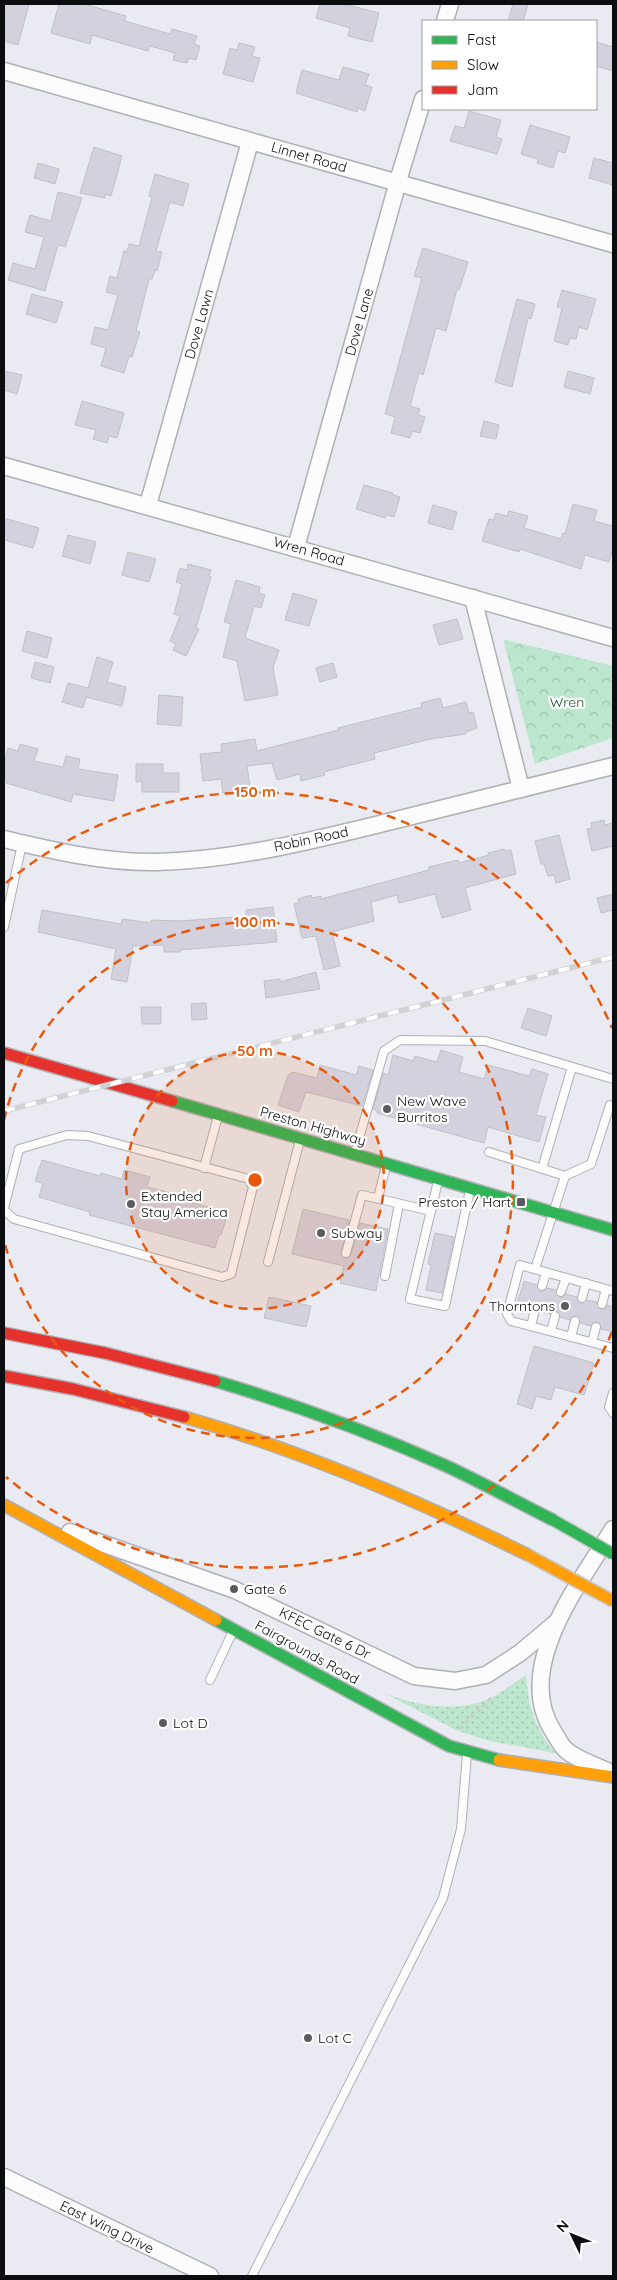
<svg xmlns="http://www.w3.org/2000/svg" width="617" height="2280" font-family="Quicksand,sans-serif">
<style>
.grass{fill:url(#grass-dots)}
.park{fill:url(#park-crowns)}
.building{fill:#d3d1de;stroke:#c0c1c5}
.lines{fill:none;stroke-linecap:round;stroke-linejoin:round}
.lane-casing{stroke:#afb0b6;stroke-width:10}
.street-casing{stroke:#afb0b6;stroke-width:19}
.fast-casing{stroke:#afb0b6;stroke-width:14}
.slow-casing{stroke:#afb0b6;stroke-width:14}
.jam-casing{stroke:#afb0b6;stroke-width:14}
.path{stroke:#cbcbce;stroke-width:3;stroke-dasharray:4 4;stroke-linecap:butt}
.lane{stroke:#fcfcfd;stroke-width:8}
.street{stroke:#fcfcfd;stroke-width:16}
.fast{stroke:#30b455;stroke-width:11}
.slow{stroke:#ff9f0a;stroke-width:11}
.jam{stroke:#e5322d;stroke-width:11}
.rail-casing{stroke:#d0d2d3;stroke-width:5.5}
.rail{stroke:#fff;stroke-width:4;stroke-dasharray:11;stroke-linecap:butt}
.fast-bridge-casing{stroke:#c7c7ca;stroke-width:14;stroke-linecap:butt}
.slow-bridge-casing{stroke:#c7c7ca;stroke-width:14;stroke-linecap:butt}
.fast-bridge{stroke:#30b455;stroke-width:11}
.slow-bridge{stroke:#ff9f0a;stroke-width:11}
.ring{fill:none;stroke:#e8590c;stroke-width:2.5;stroke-dasharray:9 6}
.poi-dot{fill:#5a5b5f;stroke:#fff;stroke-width:2}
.labels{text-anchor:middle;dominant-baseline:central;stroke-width:4.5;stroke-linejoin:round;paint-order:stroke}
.street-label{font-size:14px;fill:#0c0d10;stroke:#fff}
.park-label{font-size:14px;fill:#165530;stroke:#fff}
.poi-label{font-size:14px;fill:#0c0d10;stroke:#fff;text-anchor:start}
.centre{fill:#e8590c;stroke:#fff;stroke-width:2.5}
.ring-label{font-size:15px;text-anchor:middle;font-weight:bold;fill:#e8590c;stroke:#fff;stroke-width:4.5;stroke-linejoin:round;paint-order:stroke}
</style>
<defs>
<pattern id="grass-dots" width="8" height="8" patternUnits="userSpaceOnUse" patternTransform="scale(1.25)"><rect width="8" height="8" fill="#bce6cd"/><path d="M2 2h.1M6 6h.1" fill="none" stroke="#a0c4af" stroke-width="1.8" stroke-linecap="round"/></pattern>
<pattern id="park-crowns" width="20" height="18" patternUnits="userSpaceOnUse" patternTransform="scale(1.25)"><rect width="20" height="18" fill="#bce6cd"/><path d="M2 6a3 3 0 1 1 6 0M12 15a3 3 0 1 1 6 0" fill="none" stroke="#a0c4af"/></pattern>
</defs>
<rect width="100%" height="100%" fill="#eaebf2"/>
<path class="grass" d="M526,1675c3,35 8,50 29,78l-65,-12 -32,-10 -74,-38c34,13 74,21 109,4 11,-6 22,-15 33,-22z"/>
<path class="park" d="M503,639l110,27v72l-78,26z"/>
<g class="building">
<path d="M4,4h25l-11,41 -14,-4z"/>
<path d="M59,4h25l42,12 -1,5 45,13 2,-5 25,7 -3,8 6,2 -4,14 -7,-2 -2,5 -14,-3 2,-7 -25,-7 -2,5 -56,-16 -2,9 -39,-11z"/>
<path d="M320,4h24l35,9 -7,29 -24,-6 2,-8 -34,-10z"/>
<path d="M513,4h15l-5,17h-15z"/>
<path d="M596,42l17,5v24l-17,-5z"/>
<path d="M239,43l16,4 -3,9 8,2 -7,24 -30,-8 7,-26 7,2z"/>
<path d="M343,67l26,7 -4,11 7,2 -7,24 -7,-3 -1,4 -61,-19 6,-23 37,10z"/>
<path d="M469,111l32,9 -5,17 6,2 -5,15 -47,-13 5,-15 9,2z"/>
<path d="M530,125l40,12 -5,16 -7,-2 -5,17 -16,-5 1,-4 -17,-5z"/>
<path d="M94,147l28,9 -11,40 -6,-2v4l-25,-5z"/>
<path d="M594,158l19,5v22l-24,-7z"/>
<path d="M38,163l21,6 -4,15 -21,-6z"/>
<path d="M155,174l34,10 -6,22 -13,-4 -14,49 6,1 -5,19 -2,-1 -3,9h-3l-13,52 4,1 -8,25 -3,-1 -5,17 -23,-7 5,-18 -15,-4 4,-17 13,3 10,-35 -12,-3 4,-16 7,2 7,-27 3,1 2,-8 10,2 13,-49 -3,-1z"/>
<path d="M58,192l24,6 -17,49 -7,-2 -13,46 -37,-11 5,-17 22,6 9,-32 -19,-5 5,-17 21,6z"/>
<path d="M423,248l45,14 -9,28 -2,-1 -11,42 -10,-3 -13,47 -4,-2 -9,33 10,3 -2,6 7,2 -5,16 -8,-2 -2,7 -19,-5 4,-16 -10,-3 37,-136 -8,-2z"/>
<path d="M562,290l34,9 -9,31 -8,-3 -3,12 -6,-1 -2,7 -14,-4 8,-33 -5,-1z"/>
<path d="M32,294l31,8 -7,21 -30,-9z"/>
<path d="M517,299l18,5 -4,15 -3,-1 -16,69 -17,-5z"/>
<path d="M4,371l18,4 -5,19 -13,-4z"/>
<path d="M568,371l26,7 -4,16 -26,-7z"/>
<path d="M82,401l42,12 -7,25 -8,-2 -2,7 -14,-4 3,-9 -21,-5z"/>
<path d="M484,421l15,4 -3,14 -16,-3z"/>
<path d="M364,485l29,8v2l7,2 -6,20 -8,-2 -1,3 -29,-9z"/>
<path d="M573,504l24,6 -3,11 19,5v22l-4,14 -24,-7 -4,14 -61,-20 -1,3 -37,-11 7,-22 5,1 2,-7 11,3 2,-5 19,5 -4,12 37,11 2,-6 2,1z"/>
<path d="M433,505l24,7 -5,18 -24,-7z"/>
<path d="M4,518l35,10 -6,20 -29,-8z"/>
<path d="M68,535l28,7 -6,22 -28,-8z"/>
<path d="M128,552l28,7 -7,23 -27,-7z"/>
<path d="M188,564l23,6 -2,6 2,1 -15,51 3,1 -13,27 -13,-6 3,-6 -6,-3 10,-25 -6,-2 8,-30 -6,-2 4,-14 7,2z"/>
<path d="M236,580l24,7 -1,6 6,2 -4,13 -7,-2 -9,32 34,12 -6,18 5,27 -33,6 -8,-40 -14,-4 8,-33 -7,-2z"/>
<path d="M293,593l24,7 -8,26 -24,-6z"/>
<path d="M457,619l6,20 -24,6 -6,-20z"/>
<path d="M27,631l25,7 -5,20 -25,-7z"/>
<path d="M97,657l16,5 -6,20 19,5 -4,19 -36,-9 -3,11 -21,-6 6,-19 20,5z"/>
<path d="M35,662l19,5 -4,16 -19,-5z"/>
<path d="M333,663l4,14 -17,5 -4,-14z"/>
<path d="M159,695l24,2 -2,29 -24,-2z"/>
<path d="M440,698l3,10 23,-6 3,11 4,-1 4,16 -11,4v2l-36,5 -56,14 1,6 -51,13 1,3 -24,6 -1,-7 -23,6 -5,-17 -25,3 4,27h-28l-2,-14 -18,2 -3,-27 22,-2 -1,-8 34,-5 2,12 81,-21v-2l84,-21 -1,-4z"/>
<path d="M20,744l18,5 -4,12 29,6 3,-11 14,3 -2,10 40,6 -4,26 -41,-7 -2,8 -65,-19 1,-4 -3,-1v-14l4,-16 10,3z"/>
<path d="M136,764h27v9h16v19h-37v-11l-6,1z"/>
<path d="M604,820l1,5 8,-2v23l-21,5 -5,-22 5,-1 -1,-5z"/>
<path d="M559,835l11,44 -14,4 -2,-8 -6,1 -4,-12h-3l-6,-23z"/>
<path d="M504,849v2l7,-1 5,24 -51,14 6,22 -29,8 -7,-24 -36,9 -2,-8 -26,7 3,19 -42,11 8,34 -16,4 -8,-34 -14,2 -8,-34 5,-1 -1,-4 13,-4 1,3 9,-2v3l108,-29v-3l29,-7 1,3 30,-8 -1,-2z"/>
<path d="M613,894v16l-12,3 -4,-15z"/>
<path d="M273,907l4,35 -97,8v2h-16v-7l-31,1 -6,36 -16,-3 5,-30 -78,-17 4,-22 79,14 1,-5 29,4v-3l29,1 66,-5v-6z"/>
<path d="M316,972l4,17 -54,9 -2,-17 16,-2v3z"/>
<path d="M206,1003l1,16 -15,1 -1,-16z"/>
<path d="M141,1007h20v17h-19z"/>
<path d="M528,1008l24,8 -6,20 -25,-8z"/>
<path d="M441,1050l22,7 -4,15 25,7 4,-14 41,11 3,-7 16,5 -12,41 10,2 -7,25 -51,-15 -4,16 -107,-30v-2l-4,-2 10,-36 5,2 5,-20 20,6 2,-5 22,6z"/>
<path d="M320,1065l36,10 3,-9 14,4 -11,36 -56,-14 -7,20 -21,-7 10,-30 5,-3 24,6z"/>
<path d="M42,1160l58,16 1,-3 21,6 2,-9 26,7 -3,10 31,8 -1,3 51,15 -7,22h-2l-4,13 -126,-33 1,-3 -51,-15 4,-14 -8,-2z"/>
<path d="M303,1209l46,11 -8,32 4,6 6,-3 9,-32 28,6 -12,62 -36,-8 4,-17 -52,-12z"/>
<path d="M435,1233l19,4 -12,56 -16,-3 5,-25 -3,-1z"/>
<path d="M524,1281l13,4 4,6 6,-3 9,2 4,7 6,-3 11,3 3,6 7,-3 10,2 3,7h4l3,-4 6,2v25l-12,-3 -3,-7h-4l-4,4 -10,-3 -3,-7h-4l-3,4 -10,-3 -3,-6 -7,3 -10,-3 -3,-6 -7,3 -13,-4z"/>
<path d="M269,1297l42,9 -5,21 -42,-9z"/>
<path d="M534,1346l60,17 -10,32 -29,-8 -4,13 -15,-4 -4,13 -15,-5z"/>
</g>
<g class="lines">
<g class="lane-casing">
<g id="lane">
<path d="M4,927l18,-83"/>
<path d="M356,1149l28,-98 16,-11 85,1 128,38"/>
<path d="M489,1152l76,24"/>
<path d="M204,1168l14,-52"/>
<path d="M542,1169l30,-102"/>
<path d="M438,1181l-28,118 35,7 25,-116"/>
<path d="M378,1198l8,-32"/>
<path d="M4,1208l15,-59 48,-14 21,1 161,43 4,8 -22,87 -9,3 -208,-58 -10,-9"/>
<path d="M346,1253l16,-58 69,16"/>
<path d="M268,1262l32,-122"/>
<path d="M535,1269l30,-93 26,-12 19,-59"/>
<path d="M385,1276l14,-72"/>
<path d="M542,1286l4,-13"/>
<path d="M613,1291l-93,-26 -13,49 4,7 102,27"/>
<path d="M561,1292l5,-14"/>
<path d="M582,1298l4,-15"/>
<path d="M602,1304l4,-15"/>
<path d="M531,1326l4,-16"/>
<path d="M551,1331l4,-15"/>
<path d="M571,1337l4,-16"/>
<path d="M592,1342l4,-15"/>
<path d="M613,1393l-4,14 4,6"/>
<path d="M210,1680l23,-49"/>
<path d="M252,2276l191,-378 18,-69 6,-75"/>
</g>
</g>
<g class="street-casing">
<g id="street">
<path d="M445,21l5,-17"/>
<path d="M4,71l609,173"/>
<path d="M4,466l609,172"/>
<path d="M148,505l102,-363"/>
<path d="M296,547l105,-376 22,-72"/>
<path d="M473,598l48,191"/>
<path d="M4,839c50,12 102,24 153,23 81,-2 161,-23 239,-42 72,-18 145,-36 217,-54"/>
<path d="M70,1532l165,58 179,86 41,5 31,-6 34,-22 37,-31"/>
<path d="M607,1771c-13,-6 -31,-12 -41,-21 -5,-4 -9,-13 -13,-19 -41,-64 28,-149 60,-202"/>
<path d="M4,2177l206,99"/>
</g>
</g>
<g class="fast-casing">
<g id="fast">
<path d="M172,1101l441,129"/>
<path d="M215,1381c78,23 155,51 229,84 37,17 73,37 109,55"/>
<path d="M216,1620l233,126 50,14"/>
</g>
</g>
<g class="slow-casing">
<g id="slow">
<path d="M184,1417c119,34 233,83 344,138"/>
<path d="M4,1505l212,115"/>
<path d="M499,1760l114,17"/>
</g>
</g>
<g class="jam-casing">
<g id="jam">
<path d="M4,1053l168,48"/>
<path d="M4,1333l101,20 110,28"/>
<path d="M4,1376l69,13 111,28"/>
</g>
</g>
<path class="path" d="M460,1729l31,-31"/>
<use href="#lane" class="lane"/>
<use href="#street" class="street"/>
<use href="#fast" class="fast"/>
<use href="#slow" class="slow"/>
<use href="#jam" class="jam"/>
<g class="rail-casing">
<path id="rail" d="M4,1111l609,-154"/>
</g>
<use href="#rail" class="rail"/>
<g class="fast-bridge-casing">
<path id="fast-bridge" d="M553,1520l60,34"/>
</g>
<g class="slow-bridge-casing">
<path id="slow-bridge" d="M528,1555l85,46"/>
</g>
<use href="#fast-bridge" class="fast-bridge"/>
<use href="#slow-bridge" class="slow-bridge"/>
</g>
<circle cx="255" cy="1180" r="129" fill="#e8590c" fill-opacity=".12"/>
<g class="ring">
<circle cx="255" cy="1180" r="129"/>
<path d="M4 1120A258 258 0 1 1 4 1240"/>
<path d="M612 1332A388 388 0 0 1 6 1477M6 883A388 388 0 0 1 612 1028"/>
</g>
<g class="poi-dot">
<circle cx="387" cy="1109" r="5"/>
<rect x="516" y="1197" width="10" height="10" rx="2.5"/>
<circle cx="131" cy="1204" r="5"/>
<circle cx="321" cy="1233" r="5"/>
<circle cx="565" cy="1306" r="5"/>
<circle cx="234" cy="1589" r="5"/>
<circle cx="163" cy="1723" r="5"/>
<circle cx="308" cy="2038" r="5"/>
</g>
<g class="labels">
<g class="street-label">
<text transform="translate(309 157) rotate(16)">Linnet Road</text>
<text transform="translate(359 322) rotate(-74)">Dove Lane</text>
<text transform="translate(199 324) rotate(-74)">Dove Lawn</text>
<text transform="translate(309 551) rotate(16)">Wren Road</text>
<text transform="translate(311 839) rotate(-12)">Robin Road</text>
<text transform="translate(313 1126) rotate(16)">Preston Highway</text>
<text transform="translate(325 1633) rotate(26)">KFEC Gate 6 Dr</text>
<text transform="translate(307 1652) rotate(29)">Fairgrounds Road</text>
<text transform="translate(107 2227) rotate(26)">East Wing Drive</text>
</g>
<g class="park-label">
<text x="567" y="702">Wren</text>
</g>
<g class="poi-label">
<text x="397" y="1101">New Wave<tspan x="397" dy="16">Burritos</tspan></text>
<text x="141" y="1196">Extended<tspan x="141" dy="16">Stay America</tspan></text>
<text x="511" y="1202" text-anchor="end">Preston / Hart</text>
<text x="331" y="1233">Subway</text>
<text x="555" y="1306" text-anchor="end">Thorntons</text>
<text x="244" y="1589">Gate 6</text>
<text x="173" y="1723">Lot D</text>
<text x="318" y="2038">Lot C</text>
</g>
</g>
<circle cx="255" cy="1180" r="8" class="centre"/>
<g class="ring-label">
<text x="255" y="797">150 m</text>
<text x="255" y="927">100 m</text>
<text x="255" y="1056">50 m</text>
</g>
<rect width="617" height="2280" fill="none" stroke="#0c0d10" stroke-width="10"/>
<rect x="422" y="20" width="175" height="90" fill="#ffffff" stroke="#9e9e9f"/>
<rect x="432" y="36" width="25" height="8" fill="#30b455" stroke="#9e9e9f"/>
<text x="467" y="45" font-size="15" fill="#0c0d10">Fast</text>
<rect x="432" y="61" width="25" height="8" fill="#ff9f0a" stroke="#9e9e9f"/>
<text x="467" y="70" font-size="15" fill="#0c0d10">Slow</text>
<rect x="432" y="86" width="25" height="8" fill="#e5322d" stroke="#9e9e9f"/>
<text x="467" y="95" font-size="15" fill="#0c0d10">Jam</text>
<g transform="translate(572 2235) rotate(313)" stroke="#ffffff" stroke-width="4" paint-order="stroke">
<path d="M0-4L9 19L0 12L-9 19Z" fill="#0c0d10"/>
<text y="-8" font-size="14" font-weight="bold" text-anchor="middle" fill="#0c0d10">N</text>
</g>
</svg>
